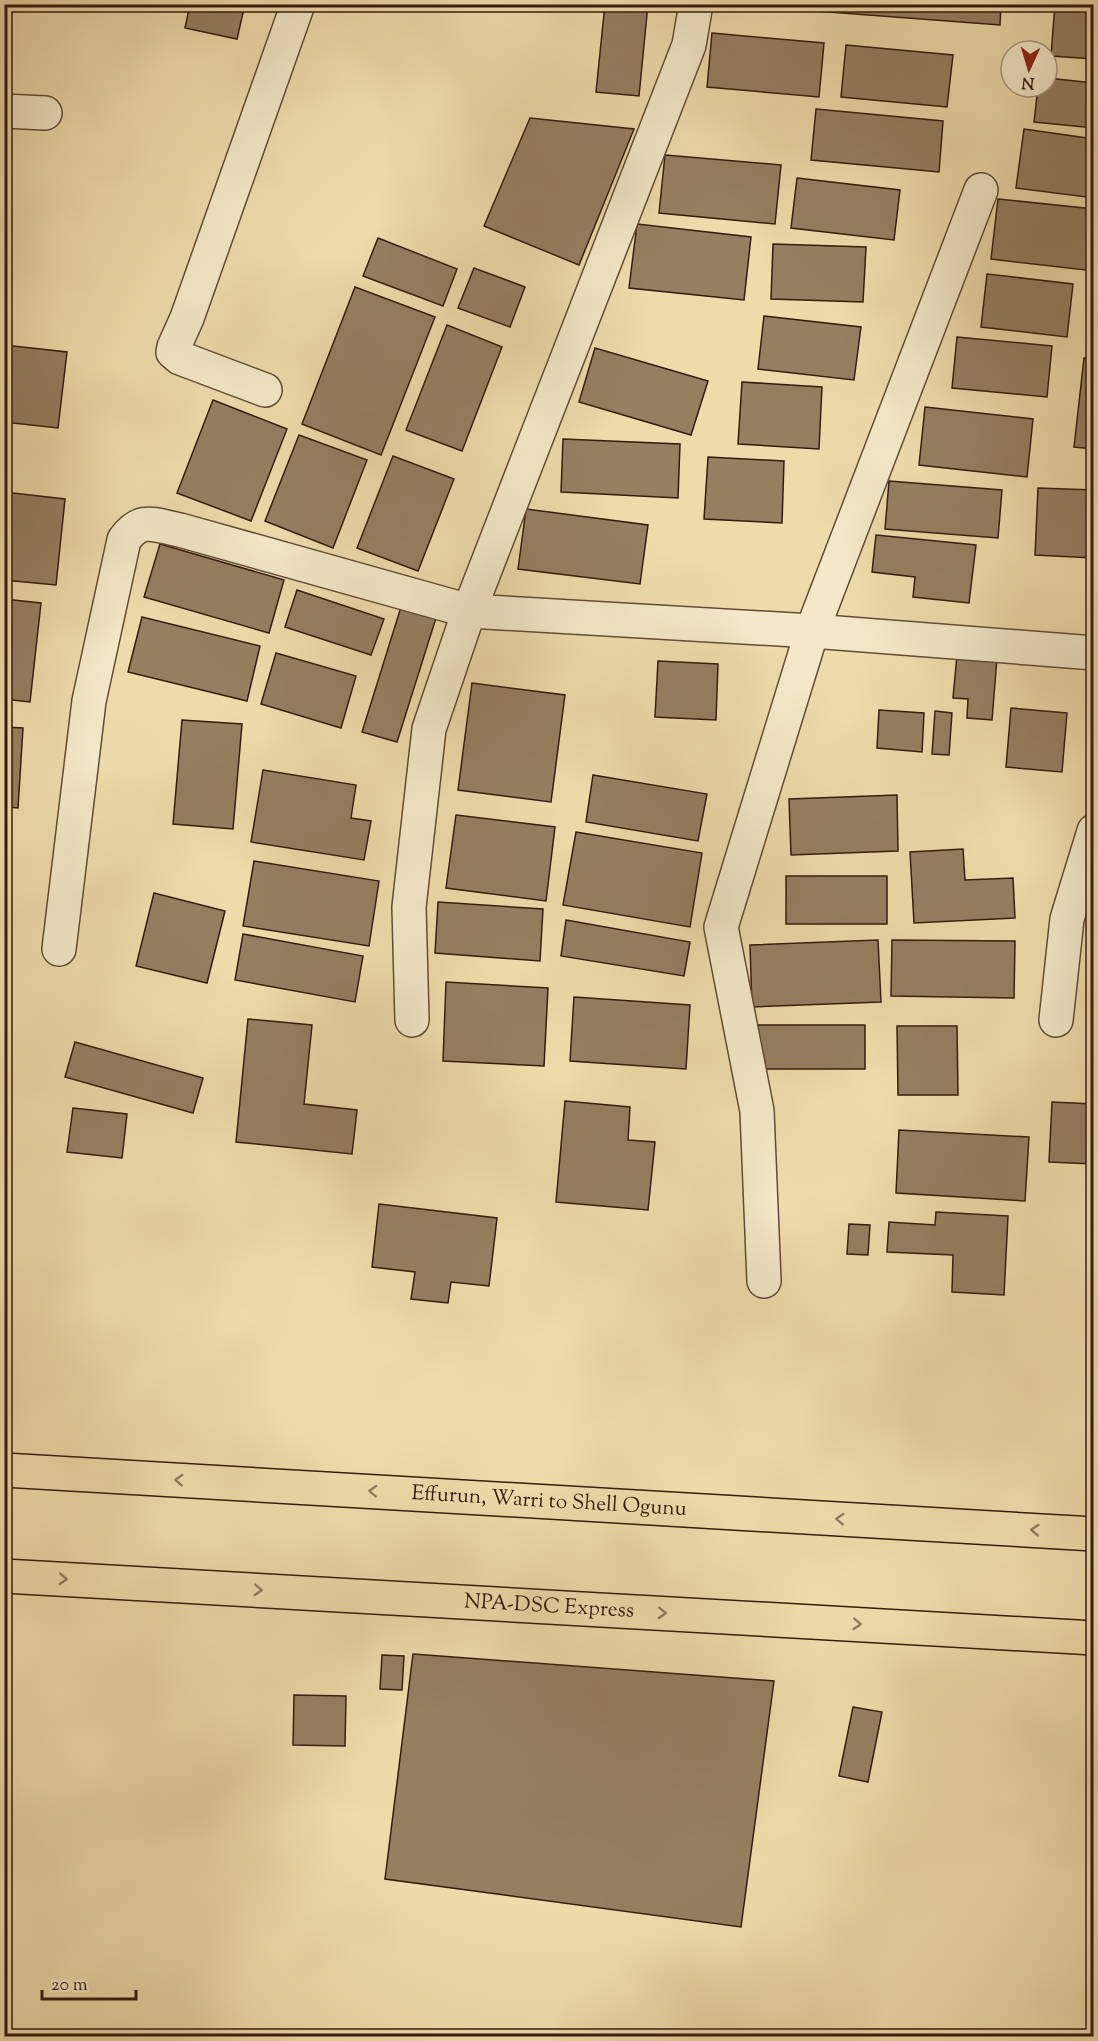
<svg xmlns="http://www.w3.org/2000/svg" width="1098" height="2041" font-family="'Sorts Mill Goudy',serif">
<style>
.building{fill:#957f61;stroke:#341b11;stroke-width:1.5}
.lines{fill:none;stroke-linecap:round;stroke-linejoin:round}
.minor-casing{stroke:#624b37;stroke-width:36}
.major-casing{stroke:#341b11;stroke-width:36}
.minor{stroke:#f4e8c8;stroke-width:33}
.major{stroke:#eedbaa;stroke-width:33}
.oneway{stroke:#917b5e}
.labels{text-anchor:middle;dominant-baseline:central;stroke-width:4.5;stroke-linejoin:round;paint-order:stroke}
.street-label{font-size:21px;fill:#341b11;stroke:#f4e8c8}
</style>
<rect width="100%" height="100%" fill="#eedbaa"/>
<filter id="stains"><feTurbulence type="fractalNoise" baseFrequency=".00333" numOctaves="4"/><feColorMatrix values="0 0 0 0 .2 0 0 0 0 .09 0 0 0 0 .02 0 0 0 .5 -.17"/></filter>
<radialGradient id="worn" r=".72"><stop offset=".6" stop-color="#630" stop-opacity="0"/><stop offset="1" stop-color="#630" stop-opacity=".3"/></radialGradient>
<g class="building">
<path d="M190,4h55l-8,35 -52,-11z"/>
<path d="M605,4h43l-9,92 -43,-4z"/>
<path d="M761,4h240l-1,21 -239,-18z"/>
<path d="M1055,4h39v55l-43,-3z"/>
<path d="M712,33l112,10 -5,54 -112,-10z"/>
<path d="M846,45l107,10 -6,52 -106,-10z"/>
<path d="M1047,78l47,5v45l-60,-6 4,-35h9z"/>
<path d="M816,109l127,12 -4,51 -128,-12z"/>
<path d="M530,118l104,11 -55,136 -95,-39z"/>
<path d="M1024,129l70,10v59l-78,-10z"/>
<path d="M665,155l116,10 -6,59 -116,-11z"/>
<path d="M797,178l103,12 -6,50 -103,-12z"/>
<path d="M998,199l96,10v62l-103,-12z"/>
<path d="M637,224l114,13 -7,63 -115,-12z"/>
<path d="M378,238l79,31 -14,37 -80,-30z"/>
<path d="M773,244l93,3 -3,55 -92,-3z"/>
<path d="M474,268l51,19 -15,40 -52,-19z"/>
<path d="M987,274l86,10 -6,53 -86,-10z"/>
<path d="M355,287l80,30 -54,138 -79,-31z"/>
<path d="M764,316l97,11 -7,53 -96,-11z"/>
<path d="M447,325l55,22 -40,104 -56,-21z"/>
<path d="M957,337l95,9 -5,51 -95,-9z"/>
<path d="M4,345l63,7 -9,76 -54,-6z"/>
<path d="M595,348l113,33 -17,54 -112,-33z"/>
<path d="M1084,358l10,1v90l-20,-2z"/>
<path d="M742,382l80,5 -3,62 -81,-5z"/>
<path d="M213,400l74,29 -36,92 -74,-28z"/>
<path d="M925,407l108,12 -6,58 -108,-12z"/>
<path d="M299,435l68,25 -34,88 -68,-27z"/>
<path d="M563,439l117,5 -2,54 -117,-6z"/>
<path d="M393,456l61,23 -36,92 -61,-23z"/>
<path d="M708,457l76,4 -2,62 -78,-4z"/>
<path d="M889,481l113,9 -4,48 -113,-9z"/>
<path d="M1038,488l56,2v68l-59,-3z"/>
<path d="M4,492l61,7 -9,86 -52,-5z"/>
<path d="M526,509l122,16 -8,59 -122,-15z"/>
<path d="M876,535l100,10 -7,58 -56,-6 2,-20 -43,-5z"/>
<path d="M160,544l124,36 -15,53 -125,-36z"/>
<path d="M297,590l87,29 -13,36 -86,-28z"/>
<path d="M4,599l37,4 -11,99 -26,-3z"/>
<path d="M401,607l35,11 -39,124 -35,-10z"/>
<path d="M142,617l118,29 -13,55 -119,-29z"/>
<path d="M276,653l80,23 -15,52 -80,-24z"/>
<path d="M957,655l40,3 -5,62 -25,-2 1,-19 -15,-1z"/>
<path d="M658,661l60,3 -2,56 -61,-3z"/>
<path d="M472,683l93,12 -14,107 -93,-12z"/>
<path d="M1011,708l56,5 -5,59 -56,-5z"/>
<path d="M879,710l45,3 -2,39 -45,-4z"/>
<path d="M935,711l17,2 -3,42 -17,-1z"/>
<path d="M182,720l60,4 -9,105 -60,-5z"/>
<path d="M4,727l19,1 -5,80 -11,-1 -1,30z"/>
<path d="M263,770l93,15 -5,33 20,3 -7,39 -113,-18z"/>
<path d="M593,775l114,19 -9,47 -112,-19z"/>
<path d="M897,795l1,56 -107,4 -2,-56z"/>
<path d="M456,815l99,12 -9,74 -100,-13z"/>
<path d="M576,832l126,21 -12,74 -127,-22z"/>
<path d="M963,849l2,31 48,-2 2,40 -101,5 -4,-71z"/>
<path d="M254,861l125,20 -10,65 -126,-20z"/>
<rect x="786" y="876" width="101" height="48"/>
<path d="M154,893l71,18 -18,72 -71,-17z"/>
<path d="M438,902l105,7 -3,52 -105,-8z"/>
<path d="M566,920l124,22 -6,34 -123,-20z"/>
<path d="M243,934l120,22 -8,46 -120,-22z"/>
<path d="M878,940l3,62 -129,5 -2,-62z"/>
<path d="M892,940l123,1 -1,57 -123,-2z"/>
<path d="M446,982l102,6 -4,78 -101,-5z"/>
<path d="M574,997l116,8 -4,64 -116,-8z"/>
<path d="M248,1019l64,6 -8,79 53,6 -5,44 -116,-12z"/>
<rect x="758" y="1025" width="107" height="44"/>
<path d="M897,1026h60l1,69h-60z"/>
<path d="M75,1042l128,36 -10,35 -128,-36z"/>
<path d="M565,1101l65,6 -2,33 27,2 -7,68 -92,-8z"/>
<path d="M1052,1102l42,2v60l-45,-2z"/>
<path d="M73,1108l54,6 -5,44 -55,-6z"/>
<path d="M899,1130l130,7 -4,64 -129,-8z"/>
<path d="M379,1204l118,14 -8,68 -38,-4 -3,21 -37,-4 4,-27 -43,-5z"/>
<path d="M936,1212l72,4 -4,79 -52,-3 1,-37 -66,-3 2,-30 46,3z"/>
<path d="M849,1224l21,1 -2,30 -21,-1z"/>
<path d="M413,1654l361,27 -33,246 -356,-48z"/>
<path d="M382,1655l22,1 -2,34 -22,-1z"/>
<path d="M294,1695l52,1 -1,50 -52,-1z"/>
<path d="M853,1707l29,5 -14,70 -29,-6z"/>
</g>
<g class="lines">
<g class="minor-casing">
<g id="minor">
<path d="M4,111l41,2"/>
<path d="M265,390l-85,-32 -7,-6 1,-5 13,-29 111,-314"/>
<path d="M59,949l30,-248 35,-161c17,-24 30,-15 56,-10l289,81 343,20 282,22"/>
<path d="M412,1020l-3,-113 20,-178 40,-118 220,-566 7,-41"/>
<path d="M1056,1020l11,-101 27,-88"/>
<path d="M764,1281l-7,-170 -36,-184 91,-296 169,-441"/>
</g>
</g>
<g class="major-casing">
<g id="major">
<path id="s1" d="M4,1470l1090,64"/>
<path id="s2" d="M4,1576l1090,62"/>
</g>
</g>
<use href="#minor" class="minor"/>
<use href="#major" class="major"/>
</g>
<defs><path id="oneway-chevron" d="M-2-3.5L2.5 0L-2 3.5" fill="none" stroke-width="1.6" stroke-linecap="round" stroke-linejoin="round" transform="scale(1.5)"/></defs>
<g class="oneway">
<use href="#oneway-chevron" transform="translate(179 1480) rotate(-177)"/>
<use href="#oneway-chevron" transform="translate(373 1491) rotate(-177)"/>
<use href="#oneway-chevron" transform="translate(840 1519) rotate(-177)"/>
<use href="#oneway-chevron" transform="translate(1035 1530) rotate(-177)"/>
<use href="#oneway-chevron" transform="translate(63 1579) rotate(3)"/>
<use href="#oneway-chevron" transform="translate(258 1590) rotate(3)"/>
<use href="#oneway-chevron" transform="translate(662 1613) rotate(3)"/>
<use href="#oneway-chevron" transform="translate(857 1624) rotate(3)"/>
</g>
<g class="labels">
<g class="street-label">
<text stroke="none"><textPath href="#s1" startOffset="546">Effurun, Warri to Shell Ogunu</textPath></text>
<text stroke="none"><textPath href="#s2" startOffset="546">NPA-DSC Express</textPath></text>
</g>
</g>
<rect width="1098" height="2041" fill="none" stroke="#eedbaa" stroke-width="24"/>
<rect x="6" y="6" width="1086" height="2029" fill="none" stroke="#341b11" stroke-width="3"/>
<rect x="12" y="12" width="1074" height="2017" fill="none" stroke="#341b11" stroke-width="1.5"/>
<g transform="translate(1029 69) rotate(184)"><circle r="28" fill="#f4e8c8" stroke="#a7967f" stroke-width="1.5"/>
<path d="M0-4.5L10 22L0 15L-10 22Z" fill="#8f2418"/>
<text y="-9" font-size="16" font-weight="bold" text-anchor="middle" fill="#341b11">N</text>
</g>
<path d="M42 1990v9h94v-9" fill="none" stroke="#341b11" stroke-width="3"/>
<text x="51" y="1990" font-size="18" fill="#341b11" stroke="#f4e8c8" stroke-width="4.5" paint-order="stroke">20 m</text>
<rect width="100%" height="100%" filter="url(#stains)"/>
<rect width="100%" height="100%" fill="url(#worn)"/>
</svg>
